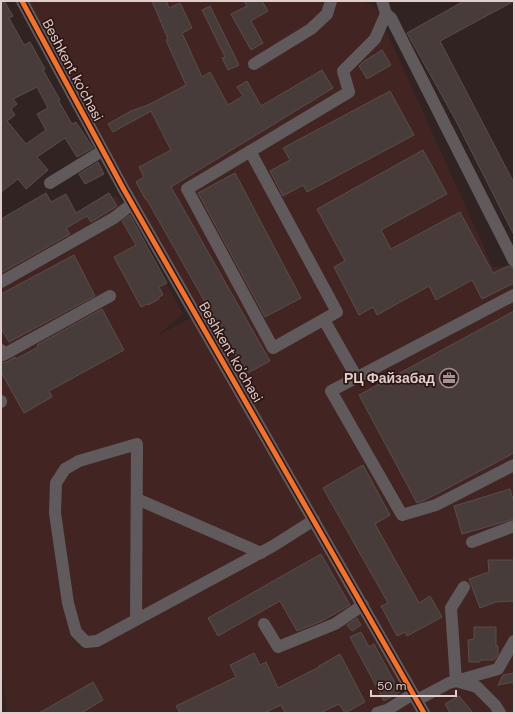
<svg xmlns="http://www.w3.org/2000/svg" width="515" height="714" font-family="'DM Sans',sans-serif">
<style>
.built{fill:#422523}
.building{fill:#473c39;stroke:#594d4a;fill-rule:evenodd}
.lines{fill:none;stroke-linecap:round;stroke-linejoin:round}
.minor{stroke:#615a5c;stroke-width:12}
.cycleway-casing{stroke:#2d1513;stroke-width:8}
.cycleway{stroke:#ef722f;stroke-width:5}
.labels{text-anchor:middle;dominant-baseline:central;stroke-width:3.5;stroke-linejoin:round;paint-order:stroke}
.street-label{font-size:14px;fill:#dfcecc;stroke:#2d1513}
.poi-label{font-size:14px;font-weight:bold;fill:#dfcecc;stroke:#2d1513;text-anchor:end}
</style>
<rect width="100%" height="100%" fill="#312322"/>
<path class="built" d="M23,1h337l15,5 118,261 21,-1v447h-507l-6,-49v-405l65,-35 50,-29 12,17 55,102 -26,22 35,-19 -175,-312z"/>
<g class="building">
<path d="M1,1h3l9,15 -4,2 15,27 6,-3 15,27 -2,1 17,30h-2l14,24 4,-2 17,26 -16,9 -12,-19 -28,19 11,13 -22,19 -8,-10 -17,13zM37,87l11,21 -11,6 9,16 -20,14 -19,-23 8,-6 -4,-6 6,-5 -4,-5z"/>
<path d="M152,1h14l3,7 11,-5 12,25 -10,5 20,44 8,-5 18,33 15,-9 -6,-9 10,-6 14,25 61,-36 11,18 -162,99 99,174 -24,13 -99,-174h-1l-10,-18 8,-5 -5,-10 32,-17 -20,-39 -38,21 -5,-8 23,-13 17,-6 38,-20 -20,-45 2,-1z"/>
<path d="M244,1h18l6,10 -17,10 12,22 -12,7 -20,-36 16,-8z"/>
<path d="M464,1h50l-74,40 74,142v52l-59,-116 -48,-86z"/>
<path d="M210,6l29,59 -11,5 -6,-12 3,-1 -23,-47z"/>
<path d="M382,50l9,15 -24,14 -8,-13 4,-4z"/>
<path d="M390,91l24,44 -107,57 -4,-7 -20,11 -13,-25 20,-11 -7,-12z"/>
<path d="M423,150l24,44 -66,36 10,19 69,-37 33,61 15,-7 6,2v15l-32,16 -10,-19 -36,20 -7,-14 -52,29 -4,-8 -14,8 -25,-48 11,-6 -28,-52z"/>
<path d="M98,162l6,12 -19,10 -6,-10z"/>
<path d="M235,173l66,125 -36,19 -67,-124z"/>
<path d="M46,193l5,9 15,-8 10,19 33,-20 8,13 -26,16 -4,-6 -21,12 4,6 -69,39v-54z"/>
<path d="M130,215l37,68 -8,4 4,8 -4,2v2l-11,6 -1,-1 -6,3 -27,-50 22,-12 -14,-24z"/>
<path d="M74,255l21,41 -86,46 -8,-14v-34z"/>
<path d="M102,309l22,41 -75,41 3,6 -28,16 -23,-41v-9l6,-1 8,-5 1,2 22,-12 -1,-2z"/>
<path d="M514,311v142l-89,47 -8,3 -58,-108z"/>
<path d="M363,465l27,50 -15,9 44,79 11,-7 12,21 -35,19 -2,-4 -8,4 -16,-30 7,-3 -65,-115z"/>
<path d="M510,489l4,14v16l-52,15 -8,-28z"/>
<path d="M321,554l29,51 -28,16 -25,10 -17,-30 -62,35 -10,-18z"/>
<path d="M488,560h26v41l-18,1 -16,6 -11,-29 20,-7z"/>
<path d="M357,618l4,7 -9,6 -5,-6z"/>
<path d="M474,627h22v19h2v9l-4,5h-14v2h-11l-1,-22 6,-1z"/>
<path d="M361,632l8,15 5,-3 26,48 -16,9 -34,-64z"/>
<path d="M254,653l6,12 6,-3 12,26 41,-21v-1l21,-12 25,48 -20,11 -6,-9 -19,9h-35l-4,-8 -17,8h-84l-4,-7 60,-29 -6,-12z"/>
<path d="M514,673v9l-16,3 5,-10z"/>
<path d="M93,682l10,18 -22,13h-42z"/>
<path d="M459,696l14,17h-23l-5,-9z"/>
</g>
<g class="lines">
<g class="minor">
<path d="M22,1l101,187 301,525"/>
<path d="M382,1l4,13"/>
<path d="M254,64l57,-35 16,-15 4,-13"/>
<path d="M250,151l87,161 -64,36 -86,-159 162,-97 -6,-21 32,-32 11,-25 5,4 123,243"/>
<path d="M50,183l52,-32"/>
<path d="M1,282l113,-64 18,-14"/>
<path d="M514,295l-183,96 71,124 34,-10 78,-40"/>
<path d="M324,320l33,58"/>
<path d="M1,350l2,5 107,-59"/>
<path d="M1,401v1"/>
<path d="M137,499l124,54"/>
<path d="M472,542l42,-16"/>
<path d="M464,587l-13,21 5,73 21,6 18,18 5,8"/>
<path d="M136,620l1,-176 -58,17 -14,8 -9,14 -1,30 13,90 8,29 10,10 11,-1 176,-95 41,-26"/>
<path d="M264,624l14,23 57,-23 28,-19"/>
<path d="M417,700l32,-17 49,-14 16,-28"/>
<path d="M377,713l10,-3 26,-16"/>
</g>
<g class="cycleway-casing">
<path id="cycleway" d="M22,1l101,187 301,525"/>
</g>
<use href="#cycleway" class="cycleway"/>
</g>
<defs>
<g id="office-ring" transform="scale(1)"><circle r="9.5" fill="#2d1513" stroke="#a29290" stroke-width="1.5"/><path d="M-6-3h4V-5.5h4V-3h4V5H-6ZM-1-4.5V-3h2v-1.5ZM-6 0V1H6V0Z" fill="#a29290"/></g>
</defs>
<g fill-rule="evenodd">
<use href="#office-ring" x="449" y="378"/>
</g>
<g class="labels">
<g class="street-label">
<text transform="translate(73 70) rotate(62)">Beshkent ko'chasi</text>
<text transform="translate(231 352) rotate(60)">Beshkent ko'chasi</text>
</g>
<g class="poi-label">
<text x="435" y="378">РЦ Файзабад</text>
</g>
</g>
<rect width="515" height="714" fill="none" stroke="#dfcecc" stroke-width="4"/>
<path d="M371 690v6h85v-6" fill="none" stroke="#dfcecc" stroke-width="2"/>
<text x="377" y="690" font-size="12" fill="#dfcecc" stroke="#2d1513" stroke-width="3" paint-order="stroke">50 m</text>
</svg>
